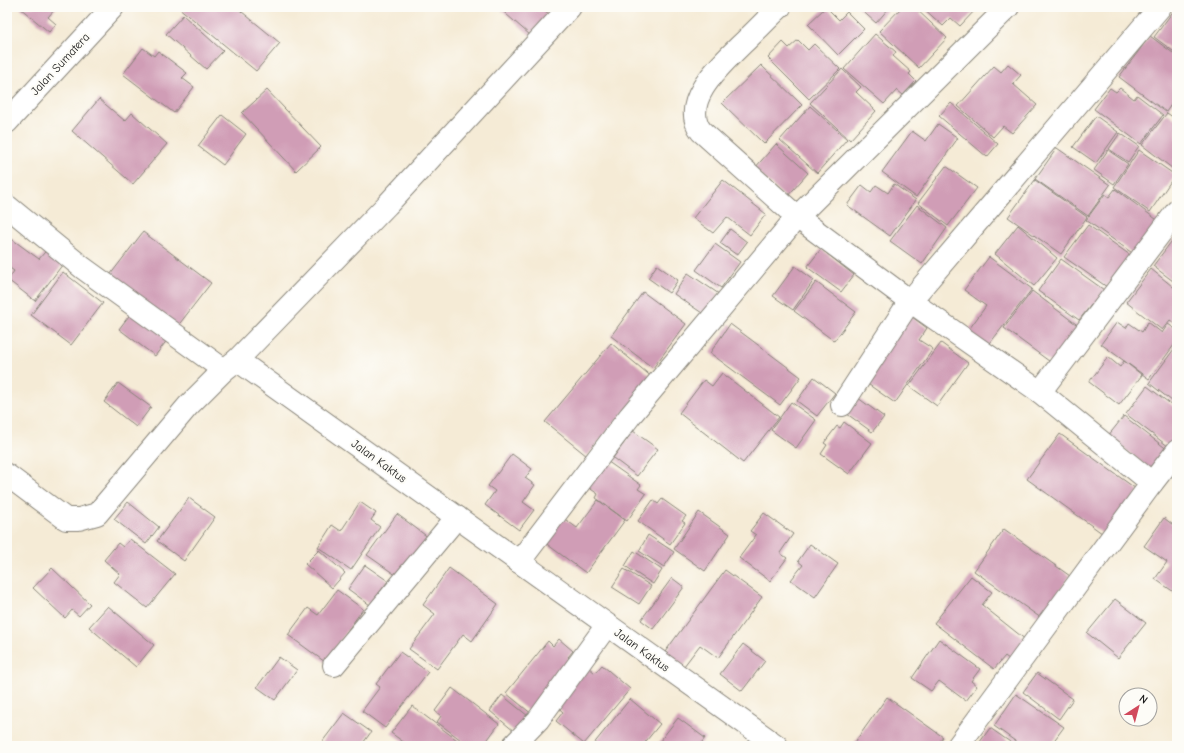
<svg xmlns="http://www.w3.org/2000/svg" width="1184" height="753" font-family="'Comic Neue',sans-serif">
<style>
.building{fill:#d09db6}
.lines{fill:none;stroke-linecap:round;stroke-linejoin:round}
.minor-casing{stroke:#888479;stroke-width:24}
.minor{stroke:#fff;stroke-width:22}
.labels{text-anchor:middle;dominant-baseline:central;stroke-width:4;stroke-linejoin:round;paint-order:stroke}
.street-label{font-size:12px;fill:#1c1c1c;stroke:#fdfcf7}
</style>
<rect width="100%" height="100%" fill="#fdfcf7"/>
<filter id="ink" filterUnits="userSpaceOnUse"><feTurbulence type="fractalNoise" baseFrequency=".025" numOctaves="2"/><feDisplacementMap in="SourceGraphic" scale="8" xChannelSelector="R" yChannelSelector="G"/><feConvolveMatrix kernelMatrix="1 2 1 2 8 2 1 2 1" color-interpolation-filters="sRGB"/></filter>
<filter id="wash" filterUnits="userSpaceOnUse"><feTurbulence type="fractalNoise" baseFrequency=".012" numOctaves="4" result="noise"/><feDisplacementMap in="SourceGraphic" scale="16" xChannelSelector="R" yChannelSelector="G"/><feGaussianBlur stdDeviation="0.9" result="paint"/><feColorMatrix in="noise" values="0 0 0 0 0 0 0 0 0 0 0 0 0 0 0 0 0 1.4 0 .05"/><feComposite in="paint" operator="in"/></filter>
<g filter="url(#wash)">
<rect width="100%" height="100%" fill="#f5ebd6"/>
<g id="blocks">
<g class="building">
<path d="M19,7h38l-9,10 8,7 -7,8z"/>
<path d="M178,7h58l44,36 -24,28z"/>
<path d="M498,7h42l9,7 -19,21z"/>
<path d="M826,7l13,13 8,-8 17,17 -26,26 -30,-31z"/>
<path d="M858,7h32l-14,16z"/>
<path d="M902,7h12l33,31 -28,30 -40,-37z"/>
<path d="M922,7h56l-18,19 -9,-8 -8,8z"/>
<path d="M1175,9l2,1v44l-23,-17z"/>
<path d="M183,15l40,36 -17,18 -40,-35z"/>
<path d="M875,34l21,18 -3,4 18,16 -2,2 7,7 -13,14 -6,-5 -13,14 -40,-35z"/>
<path d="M1150,36l27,20v40l-11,16 -47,-35z"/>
<path d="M798,40l10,10 6,-6 26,25 -31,30 -41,-41 15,-16 6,6z"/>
<path d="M143,48l11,8 4,-5 29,22 -5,5 12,9 -20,26 -51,-39z"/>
<path d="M1008,64l13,11 -8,9 24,21 -25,28 -9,-7 -10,11 -35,-31 36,-40 7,6z"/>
<path d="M761,65l41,40 -38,39 -42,-41z"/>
<path d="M842,69l19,18 -5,5 20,19 -26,29 -40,-37z"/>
<path d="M1110,88l6,4 4,-4 14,11 3,-4 26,20 -22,29 -47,-35z"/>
<path d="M267,90l54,57 -25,24 -54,-58z"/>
<path d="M99,99l26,22 7,-8 35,31 -34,40 -61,-53z"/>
<path d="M951,103l47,41 -11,13 -48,-41z"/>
<path d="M810,106l37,33 -30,34 -37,-33z"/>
<path d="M1167,113l10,7v52l-35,-27z"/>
<path d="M222,115l24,19 -23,31 -25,-19z"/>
<path d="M1096,116l22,16 -22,31 -23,-16z"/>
<path d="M938,124l20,14 -42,59 -34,-25 30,-41 14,10z"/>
<path d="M1120,133l19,13 -11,16 -19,-13z"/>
<path d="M776,144l32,29 -22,25 -32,-29z"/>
<path d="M1057,148l53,37 -22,31 -53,-37z"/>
<path d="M1108,150l20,14 -14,20 -20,-14z"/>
<path d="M1139,150l36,25 -25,37 -36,-25z"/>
<path d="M946,166l31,22 -29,38 -30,-23z"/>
<path d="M723,180l43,34 -16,21 -23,-18 -14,16 -20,-15z"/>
<path d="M1035,180l52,37 -26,37 -53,-37z"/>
<path d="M894,184l22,16 -26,36 -43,-31 15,-20 9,7 5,-7 12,8z"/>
<path d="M1115,189l45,33 -25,33 -49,-35 19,-26 4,3z"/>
<path d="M917,205l30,23 -25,36 -32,-23z"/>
<path d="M1018,225l39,33 -23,28 -39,-32z"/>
<path d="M1088,225l42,30 -23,32 -43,-30z"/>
<path d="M730,229l17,13 -10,13 -17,-12z"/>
<path d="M143,232l68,51 -34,44 -67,-52z"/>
<path d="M1177,234v50l-24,-18z"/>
<path d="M9,237l30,22 10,-12 17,13 -31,41 -27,-21 6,-9 -7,-5v-26z"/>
<path d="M715,244l25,18 -19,26 -25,-18z"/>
<path d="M821,249l33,26 -13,17 -34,-25z"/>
<path d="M989,257l43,32 -45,58 -20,-15 19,-26 -22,-16z"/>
<path d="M1061,259l50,36 -12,16 -8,-6 -12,15 -41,-29z"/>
<path d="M657,265l21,15 -9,13 -21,-15z"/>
<path d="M795,266l19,14 -21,30 -20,-14z"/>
<path d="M1151,269l26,21v35l-7,-5 -8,10 -36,-28z"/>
<path d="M63,272l40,31 -32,42 -40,-30z"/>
<path d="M688,273l31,21 -14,21 -31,-21z"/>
<path d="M816,282l40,30 -22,29 -40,-30z"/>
<path d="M1032,291l48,36 -27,37 -49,-36z"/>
<path d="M643,292l43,32 -33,44 -42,-32z"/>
<path d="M135,308l36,27 -16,21 -36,-27z"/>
<path d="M908,314l19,14 -8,12 14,9 -38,54 -33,-23z"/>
<path d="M1117,322l9,6 3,-5 13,9 6,-10 14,11 6,-9 9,6v11l-28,38 -48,-35z"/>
<path d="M730,324l71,53 -21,28 -70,-52z"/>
<path d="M611,343l42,35 -66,78 -42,-34z"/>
<path d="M941,343l27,20 -31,43 -28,-20z"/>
<path d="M1174,349l3,2v54l-28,-22z"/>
<path d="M1108,357l12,10 4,-6 18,14 -23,30 -30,-23z"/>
<path d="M722,373l57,44 -36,46 -64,-50 25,-33 8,6z"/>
<path d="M814,377l21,16 -18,23 -20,-15z"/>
<path d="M118,383l33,24 -15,20 -32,-25z"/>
<path d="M1147,386l30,23v35l-4,6 -47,-36z"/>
<path d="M854,395l30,22 -12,15 -29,-21z"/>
<path d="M791,402l25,18 -20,28 -25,-18z"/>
<path d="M1124,416l49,38 -16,21 -49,-39z"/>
<path d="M844,422l28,21 -23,31 -28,-20 6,-9 -3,-2 13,-17 3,2z"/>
<path d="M633,431l25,18 -21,27 -24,-18z"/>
<path d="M1060,434l79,57 -33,45 -79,-57z"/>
<path d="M512,454l20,15 -7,9 10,7 -12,17 11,8 -15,20 -34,-25 10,-14 -7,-5z"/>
<path d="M604,459l37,26 -3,4 8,5 -19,27 -31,-23 2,-4 -13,-9z"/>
<path d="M189,498l26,19 -31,44 -27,-20z"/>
<path d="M662,499l24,17 -4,5 3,2 -15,21 -32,-23 15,-21 5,4z"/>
<path d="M598,500l27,20 -39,53 -42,-31 18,-25 15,11z"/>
<path d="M128,502l31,25 -13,17 -32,-25z"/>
<path d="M360,502l16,11 -5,7 9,7 -29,43 -33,-23 14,-22 9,6z"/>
<path d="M699,512l31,22 -25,37 -31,-22z"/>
<path d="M764,513l29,21 -13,19 7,5 -17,23 -31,-23 17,-23 -6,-4z"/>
<path d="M397,514l32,24 -29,40 -33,-23z"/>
<path d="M1164,518l13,10v60l-3,4 -19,-13 12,-17 -23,-16z"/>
<path d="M1004,529l66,47 -29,42 -67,-47z"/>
<path d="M648,535l26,17 -10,15 -25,-16z"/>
<path d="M130,539l45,35 -28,34 -33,-26 6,-8 -16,-14 14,-17 5,4z"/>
<path d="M810,544l28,20 -23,33 -24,-17 12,-15 -5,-4z"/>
<path d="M319,550l26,23 -13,15 -27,-24z"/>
<path d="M634,551l28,19 -9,14 -28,-18z"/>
<path d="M365,565l23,16 -18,24 -22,-16z"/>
<path d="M52,568l38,36 -11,12 -7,-6 -7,8 -32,-30z"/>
<path d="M449,568l49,36 -26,37 -9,-7 -26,35 -28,-20 26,-35 -12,-9z"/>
<path d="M624,569l27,17 -12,18 -27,-17z"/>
<path d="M725,570l37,27 -44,61 -18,-13 -16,21 -19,-14z"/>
<path d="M971,576l21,16 -10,13 44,35 -16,20 -5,-4 -11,13 -60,-46z"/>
<path d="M672,578l12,9 -31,42 -12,-9z"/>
<path d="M337,590l26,19 -38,53 -37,-27 20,-27 10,7z"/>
<path d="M1115,599l31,24 -28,35 -31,-25z"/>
<path d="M108,606l46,39 -18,22 -47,-40z"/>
<path d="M559,639l14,12 -5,6 7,6 -42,52 -27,-22 42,-52 5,5z"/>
<path d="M939,639l41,30 -9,12 6,5 -11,15 -27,-20 -8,10 -19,-13z"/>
<path d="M743,644l22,17 -23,30 -22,-17z"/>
<path d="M400,652l28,20 -43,56 -23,-17 18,-24 -4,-3z"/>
<path d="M279,657l18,13 -22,30 -18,-13z"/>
<path d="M602,665l28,24 -46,55 -28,-23 7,-9 -9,-8 33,-38 8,7z"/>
<path d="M1037,673l36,26 -14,20 -36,-27z"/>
<path d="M452,688l47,36 -16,22 -6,-3 -2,3h-6l-32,-24 4,-6 -6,-5z"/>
<path d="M1016,694l48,33 -14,19h-28l-28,-20z"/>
<path d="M502,695l26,21 -13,16 -25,-21z"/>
<path d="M887,697l56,40 -6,9h-28l-3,-2 -1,2h-53z"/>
<path d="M630,699l30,25 -18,22h-50z"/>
<path d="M412,706l53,40h-56l-18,-13z"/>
<path d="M344,713l27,19 -10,14h-42z"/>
<path d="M678,718l27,20 -6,8h-43z"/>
<path d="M990,728l23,16 -1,2h-35z"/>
</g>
</g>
</g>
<g filter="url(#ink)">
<use href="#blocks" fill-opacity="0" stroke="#888479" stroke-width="1"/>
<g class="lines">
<g class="minor-casing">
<g id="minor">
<path d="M780,7c-13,12 -25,25 -38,37 -20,20 -63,57 -41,87l96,86 113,84 130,91 112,91"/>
<path d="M7,122l106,-115"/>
<path d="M7,206l76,62 141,102"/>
<path d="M237,360l540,386"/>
<path d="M1040,392l137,-181"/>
<path d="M842,405l68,-104 250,-294"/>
<path d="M7,475l59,44h13l18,-5 91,-108 36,-36 13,-10 150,-155 183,-198"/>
<path d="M519,562l111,-146 167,-199 211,-210"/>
<path d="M334,665l123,-148"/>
<path d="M513,746l25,-26 69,-95"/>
<path d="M958,746l194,-263 25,-32"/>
</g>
</g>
<use href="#minor" class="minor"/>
</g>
</g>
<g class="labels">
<g class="street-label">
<text transform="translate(60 64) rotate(-47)">Jalan Sumatera</text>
<text transform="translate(379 461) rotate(36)">Jalan Kaktus</text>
<text transform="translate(642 650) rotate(36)">Jalan Kaktus</text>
</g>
</g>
<rect width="1184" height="753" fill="none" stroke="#fdfcf7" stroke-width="24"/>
<g transform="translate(1138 707) rotate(36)"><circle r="19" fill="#fdfcf7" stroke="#a3a29f"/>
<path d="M0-3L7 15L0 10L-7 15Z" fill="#d1495b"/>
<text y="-6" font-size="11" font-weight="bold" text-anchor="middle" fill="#1c1c1c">N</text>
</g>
</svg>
